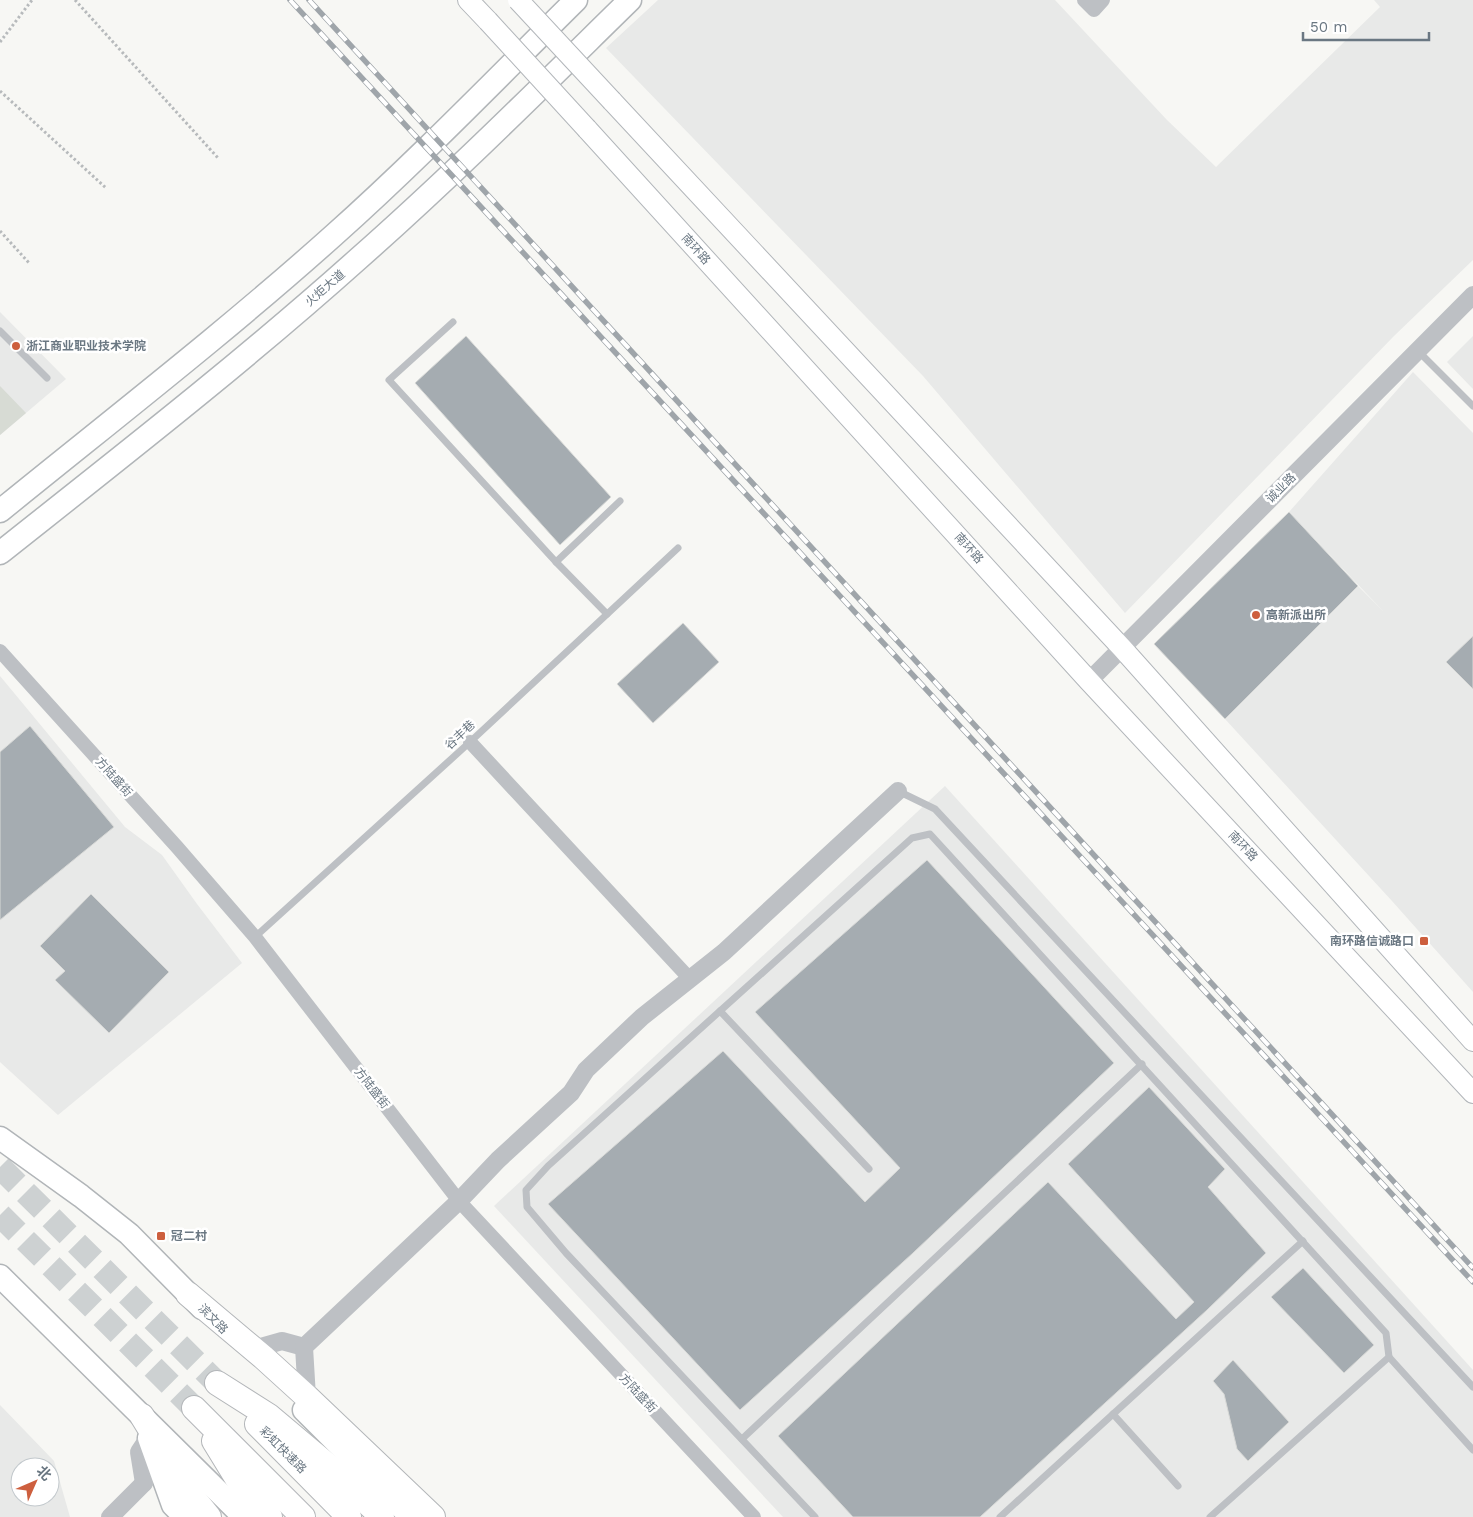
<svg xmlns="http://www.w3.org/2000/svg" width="1473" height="1517" font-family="'Work Sans','Noto Sans SC',sans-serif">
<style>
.built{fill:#e8e9e8;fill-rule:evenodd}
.green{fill:#d7dbd4}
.building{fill:#a5acb1;stroke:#d8d9d7}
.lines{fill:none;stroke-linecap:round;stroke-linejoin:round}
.trunk-tunnel{stroke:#cdd1d2;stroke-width:24;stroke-dasharray:24 12;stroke-linecap:butt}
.secondary-casing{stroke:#b2b6ba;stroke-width:22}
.primary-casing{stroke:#b1b5b8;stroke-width:25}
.trunk-casing{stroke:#b3b6b9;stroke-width:26}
.path{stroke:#b7babc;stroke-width:3;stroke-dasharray:2.5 2.5;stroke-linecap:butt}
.service{stroke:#bdc0c4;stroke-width:7}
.minor{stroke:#bdc0c4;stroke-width:14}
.tertiary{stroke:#bdc0c4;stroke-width:18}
.secondary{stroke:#fff;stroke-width:20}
.primary{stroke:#fff;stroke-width:22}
.trunk{stroke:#fff;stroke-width:24}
.rail-casing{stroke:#9fa5aa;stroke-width:5.5}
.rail{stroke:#fff;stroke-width:4;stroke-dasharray:11;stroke-linecap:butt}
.secondary-bridge-casing{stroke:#b2b6ba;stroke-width:22;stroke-linecap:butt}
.secondary-bridge{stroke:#fff;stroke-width:20}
.poi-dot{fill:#cd5f3e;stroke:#fff;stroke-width:2}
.labels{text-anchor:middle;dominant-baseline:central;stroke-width:5;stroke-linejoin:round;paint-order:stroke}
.street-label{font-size:12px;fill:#6a7782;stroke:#fff}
.poi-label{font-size:12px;font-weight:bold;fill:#6a7782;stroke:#fff;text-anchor:start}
</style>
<rect width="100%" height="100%" fill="#f7f7f4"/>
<g class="built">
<path d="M658,0h397l112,120 49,47 164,-160 -6,-7h99v260l-79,76 -269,277 -202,-237 -317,-328z"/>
<path d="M0,312l66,67 -66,56z"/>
<path d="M1473,336v53l-26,-27z"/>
<path d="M1413,372l60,61v559l-81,-91 -167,-182 133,-133 26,26 -95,-100z"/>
<path d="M0,676l125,151 37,28 35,49 45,59 -184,152 -58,-53z"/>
<path d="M945,786l528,584v147h-690l-289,-311z"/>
<path d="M0,1405l54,56 16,56h-70zM20,1467h30v30h-30z"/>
</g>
<path class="green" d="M0,386l26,27 -26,22z"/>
<g class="building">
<path d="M466,336l145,161 -51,48 -145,-162z"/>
<path d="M1289,512l69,74 -133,133 -71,-75z"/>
<path d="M683,623l36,39 -66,61 -36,-39z"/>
<path d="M1473,636v53l-27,-27z"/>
<path d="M30,726l84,101 -114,93v-168z"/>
<path d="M927,860l187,203 -201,190 -173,157 -192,-206 175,-153 142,151 35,-34 -145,-156z"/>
<path d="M91,894l78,78 -60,61 -54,-53 10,-9 -25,-25z"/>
<path d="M1149,1087l76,82 -17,18 58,66 -59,57 -227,207h-127l-75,-81 270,-254 128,137 18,-17 -126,-138z"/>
<path d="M1303,1268l71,77 -30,28 -73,-76z"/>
<path d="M1233,1360l56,62 -41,39 -11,-12 -13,-55 -11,-13z"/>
</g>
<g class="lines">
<g class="trunk-tunnel">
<path d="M0,1167l217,216"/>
<path d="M0,1215l194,193"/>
</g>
<g class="secondary-casing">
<g id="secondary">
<path d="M468,0l20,21"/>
<path d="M612,101l510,547 351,393"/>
<path d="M587,129l502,552 384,412"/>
</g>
</g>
<g class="primary-casing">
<g id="primary">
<path d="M0,511c112,-91 227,-180 334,-276 84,-75 162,-156 242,-235"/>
<path d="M0,553c121,-96 243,-191 358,-294 94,-83 182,-171 272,-259"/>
<path d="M0,1138l81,58 48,38 73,74"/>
<path d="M0,1276l244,241"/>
<path d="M304,1410l107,107"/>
<path d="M149,1438l24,67 12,12"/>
</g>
</g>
<g class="trunk-casing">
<g id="trunk">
<path d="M188,1294l75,63 44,40 126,120"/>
<path d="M217,1383l52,33 63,53 50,48"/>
<path d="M194,1408l109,109"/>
<path d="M142,1416l46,75 21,26"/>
<path d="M257,1424l92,93"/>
<path d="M214,1441l30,49 26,27"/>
</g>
</g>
<g class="path">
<path d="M75,0l143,158"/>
<path d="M0,42l32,-42"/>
<path d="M0,91l106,97"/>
<path d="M0,231l30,33"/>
</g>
<g class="service">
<path d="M453,322l-64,58 167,182 51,52"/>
<path d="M0,331l47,47"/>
<path d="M1418,351l55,55"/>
<path d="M556,562l64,-61"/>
<path d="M898,791l37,18 538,578"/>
<path d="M255,937l215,-195 208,-194"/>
<path d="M720,1011l149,158"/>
<path d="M1389,1357l84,93"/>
<path d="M1113,1414l65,72"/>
<path d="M742,1439l400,-375"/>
<path d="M815,1517l-249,-264 -39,-46 -1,-17 22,-24 364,-328 18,-4 456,499 3,24 -179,160"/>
<path d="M1000,1517l303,-276"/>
</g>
<g class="minor">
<path d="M1084,0l10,10 9,-10"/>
<path d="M0,651l177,196 78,90 204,264 295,316"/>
<path d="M470,742l220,237"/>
</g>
<g class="tertiary">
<path d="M1089,681l384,-386"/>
<path d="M253,1349l29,-8 22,6"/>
<path d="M307,1397l-3,-50 155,-146 39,-41 73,-67 15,-23 56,-53 82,-65 174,-161"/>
<path d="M144,1483l-5,-31 10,-15"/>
<path d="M110,1517l34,-34"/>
</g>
<use href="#secondary" class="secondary"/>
<use href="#primary" class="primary"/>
<use href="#trunk" class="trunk"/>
<g class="rail-casing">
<g id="rail">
<path d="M290,0l1183,1282"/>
<path d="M309,0l1164,1268"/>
</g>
</g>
<use href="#rail" class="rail"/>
<g class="secondary-bridge-casing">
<g id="secondary-bridge">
<path d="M518,0l94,101"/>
<path d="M488,21l99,108"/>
</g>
</g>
<use href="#secondary-bridge" class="secondary-bridge"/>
</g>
<g class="poi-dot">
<circle cx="16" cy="346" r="5"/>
<circle cx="1256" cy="615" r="5"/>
<rect x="1419" y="936" width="10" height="10" rx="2.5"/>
<rect x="156" y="1231" width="10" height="10" rx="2.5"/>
</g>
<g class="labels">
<g class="street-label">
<text transform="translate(696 249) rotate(48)">南环路</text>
<text transform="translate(325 288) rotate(-41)">火炬大道</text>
<text transform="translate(1281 488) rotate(-45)">诚业路</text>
<text transform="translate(969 548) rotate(48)">南环路</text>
<text transform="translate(460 735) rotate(-43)">谷丰巷</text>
<text transform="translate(114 777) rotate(48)">方陆盛街</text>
<text transform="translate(1243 846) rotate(47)">南环路</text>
<text transform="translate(372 1088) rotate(52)">方陆盛街</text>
<text transform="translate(213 1319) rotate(45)">滨文路</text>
<text transform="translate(638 1393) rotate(47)">方陆盛街</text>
<text transform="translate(283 1450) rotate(45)">彩虹快速路</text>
</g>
<g class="poi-label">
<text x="26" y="346">浙江商业职业技术学院</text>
<text x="1266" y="615">高新派出所</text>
<text x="1414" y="941" text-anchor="end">南环路信诚路口</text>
<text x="171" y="1236">冠二村</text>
</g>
</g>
<g transform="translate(35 1482) rotate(45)"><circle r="24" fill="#ffffff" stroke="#c3c9cd"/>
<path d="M0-4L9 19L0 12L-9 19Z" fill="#cd5f3e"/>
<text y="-8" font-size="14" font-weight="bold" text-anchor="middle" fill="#6a7782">北</text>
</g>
<path d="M1303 32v8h126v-8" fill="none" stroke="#6a7782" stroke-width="2.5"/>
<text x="1310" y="32" font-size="15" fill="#6a7782" stroke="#ffffff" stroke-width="4" paint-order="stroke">50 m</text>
</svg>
